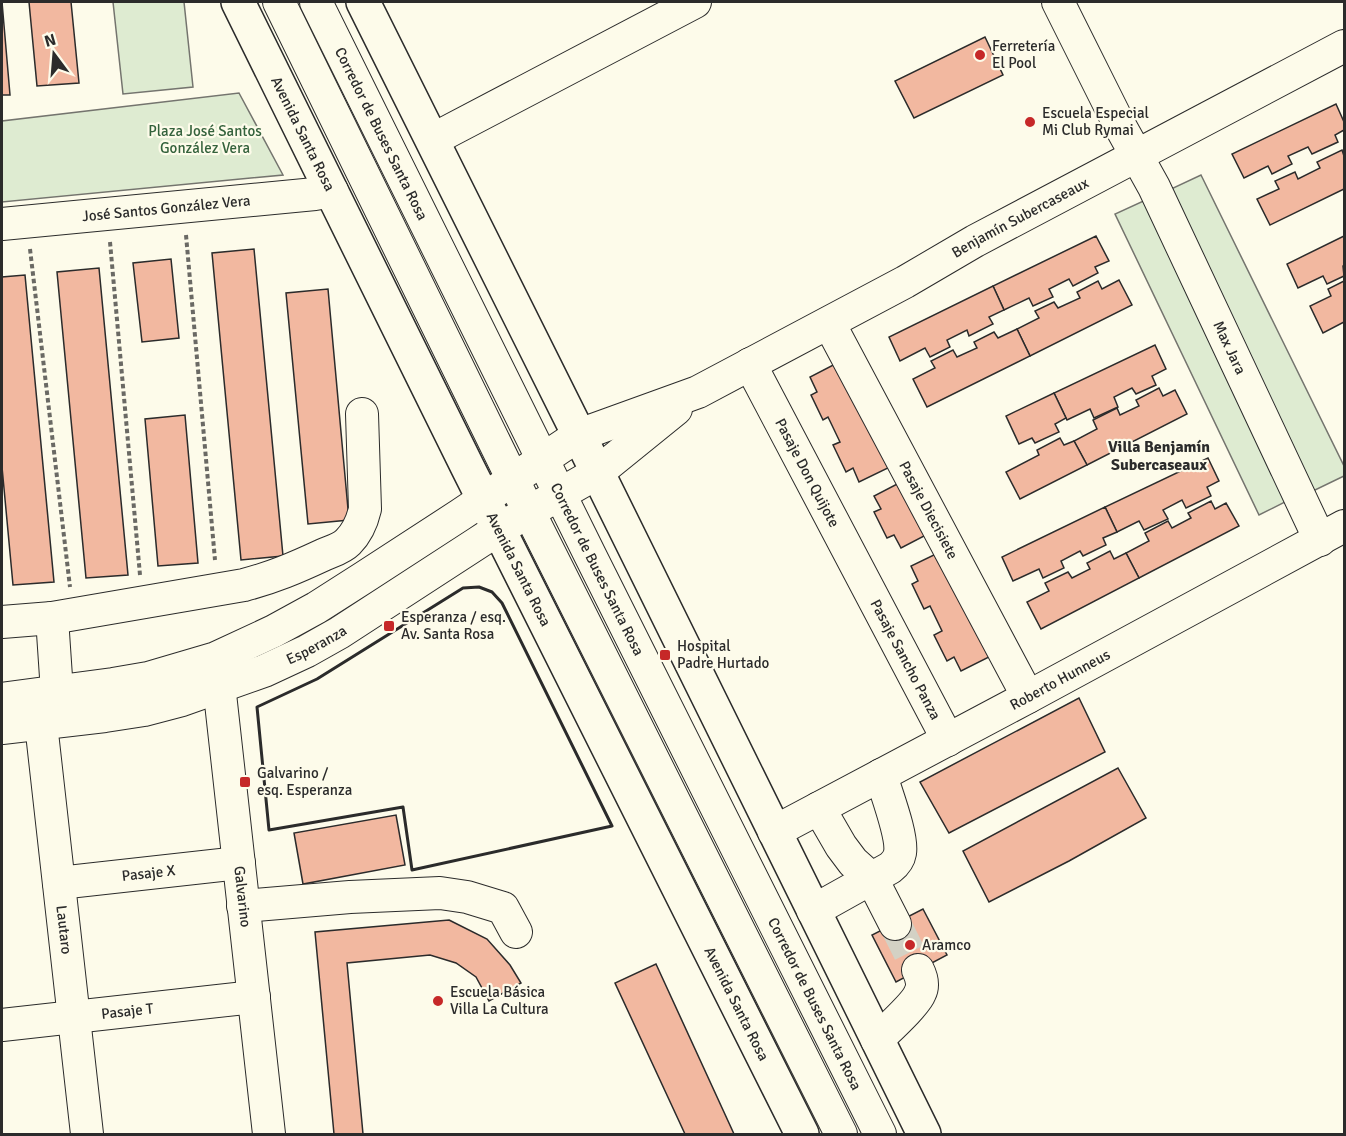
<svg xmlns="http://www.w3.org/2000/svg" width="1346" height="1136" font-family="Signika,sans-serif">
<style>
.green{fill:#deebd1;stroke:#74746e;stroke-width:1.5}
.building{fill:#f2b8a0;stroke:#2b2b2b;stroke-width:1.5}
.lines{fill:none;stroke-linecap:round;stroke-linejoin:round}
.minor-tunnel{stroke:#d3d1c4;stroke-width:32;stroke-dasharray:32 16;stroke-linecap:butt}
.minor-casing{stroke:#2b2b2b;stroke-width:34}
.major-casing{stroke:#2b2b2b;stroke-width:36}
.path{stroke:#6a6964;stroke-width:4;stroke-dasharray:4.5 3;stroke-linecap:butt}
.minor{stroke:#fdfbea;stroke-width:32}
.major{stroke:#fdfbea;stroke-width:33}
.wall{stroke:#2b2b2b;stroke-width:3}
.poi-dot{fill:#c62828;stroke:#fdfbea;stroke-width:2}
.labels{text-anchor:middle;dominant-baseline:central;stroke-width:4.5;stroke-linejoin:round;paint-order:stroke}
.poi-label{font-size:15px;fill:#2b2b2b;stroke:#fdfbea;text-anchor:start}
.park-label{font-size:15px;fill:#34623c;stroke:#fdfbea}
.street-label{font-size:15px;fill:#2b2b2b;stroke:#fdfbea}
.neighbourhood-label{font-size:16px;font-weight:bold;fill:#2b2b2b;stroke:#fdfbea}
</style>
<rect width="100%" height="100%" fill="#fdfbea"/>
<g class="green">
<path d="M113,2h71l9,85 -70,7z"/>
<path d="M239,93l44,82 -281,27v-81z"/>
<path d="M1201,175l143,291v10l-31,15 -142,-302z"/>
<path d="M1150,198l139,302 -30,15 -144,-301z"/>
</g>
<g class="building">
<path d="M2,2l8,93h-8z"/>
<path d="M29,2h42l8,81 -42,3z"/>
<path d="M985,37l18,38 -89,43 -19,-37z"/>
<path d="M1336,104l8,18v8l-9,5 3,7 -26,12 -4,-7 -20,9 4,8 -20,10 -4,-8 -24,12 -12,-24z"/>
<path d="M1342,150l2,6v33l-74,36 -13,-26 22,-10 -4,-8 20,-9 3,7 22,-11 -3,-6z"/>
<path d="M1096,236l13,25 -14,6 3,6 -25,13 -4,-7 -20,10 4,8 -20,9 -4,-8 -25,12 -11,-24z"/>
<path d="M1344,236v29l-1,1 1,10 -17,8 -4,-8 -25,12 -11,-24z"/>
<path d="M254,249l29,307 -42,4 -29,-307z"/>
<path d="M171,259l8,79 -37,4 -9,-79z"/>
<path d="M99,268l29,307 -42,3 -29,-306z"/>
<path d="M25,275l29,307 -41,3 -11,-118v-190z"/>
<path d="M1119,280l13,25 -102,51 -13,-27 22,-11 -4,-7 19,-9 4,6 22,-10 -3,-6 21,-11 4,8z"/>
<path d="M1344,281v41l-21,11 -13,-27 21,-10 -3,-7z"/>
<path d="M993,286l11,24 -15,7 4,7 -24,12 -2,-6 -20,10 3,7 -20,10 -5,-9 -25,13 -11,-24z"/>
<path d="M328,289l21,231 -41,4 -22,-231z"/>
<path d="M1017,329l13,27 -103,51 -14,-28 22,-11 -4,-7 22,-11 4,7 20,-9 -3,-6 20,-10 4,6z"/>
<path d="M1155,345l11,24 -14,7 4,9 -20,9 -4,-6 -18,9 4,10 -24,11 -4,-9 -23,11 -13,-27z"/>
<path d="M839,362l51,105 -31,15 -6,-14 -7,4 -13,-27 7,-3 -12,-25 -5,3 -12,-25 6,-3 -7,-15z"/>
<path d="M1159,388l4,8 12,-6 12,24 -100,51 -13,-24 23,-12 -4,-9 24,-12 3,7 19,-9 -3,-6z"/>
<path d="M1054,393l12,25 -11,6 4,8 -24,11 -3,-5 -13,6 -13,-28z"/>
<path d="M185,415l13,148 -40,3 -13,-147z"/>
<path d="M1060,438l4,7 10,-4 13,24 -67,34 -14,-27 33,-17 -2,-5z"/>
<path d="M1208,458l11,23 -12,6 4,9 -25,12 -4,-8 -19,10 5,9 -24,11 -5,-9 -22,11 -12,-25z"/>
<path d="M901,482l27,52 -27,14 -7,-13 -7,3 -13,-26 7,-3 -7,-13z"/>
<path d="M1211,501l4,8 11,-6 13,23 -100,52 -13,-25 23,-12 -4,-8 23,-12 4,7 19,-10 -3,-5z"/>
<path d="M1105,507l12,25 -14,6 3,7 -23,11 -3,-5 -19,10 3,7 -21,10 -4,-9 -26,12 -11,-24z"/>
<path d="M1110,551l4,8 12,-6 13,25 -98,51 -14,-27 22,-11 -4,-8 23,-11 4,6 18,-9 -3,-6z"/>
<path d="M940,552l51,104 -30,15 -7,-14 -7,4 -13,-26 8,-4 -12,-25 -6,3 -12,-25 6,-3 -7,-15z"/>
<path d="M1079,698l26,54 -156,81 -29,-51z"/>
<path d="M1118,768l28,50 -77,43 -80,41 -26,-51z"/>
<path d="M396,815l9,50 -102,19 -9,-51z"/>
<path d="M923,909l24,46 -51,27 -24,-47z"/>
<path d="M449,920l38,19 23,26 11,18 -32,18 -13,-24 -20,-14 -26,-8 -83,8 16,171h-29l-19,-202z"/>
<path d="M656,964l78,170h-49l-70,-151z"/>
</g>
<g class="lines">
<path class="minor-tunnel" d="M895,924l23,46"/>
<g class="minor-casing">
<g id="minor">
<path d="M279,2l234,478 328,654"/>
<path id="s1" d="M316,2l274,553 290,579"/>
<path id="s2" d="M1058,2l61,122 35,63 166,353"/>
<path d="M432,140l263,-138"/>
<path id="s3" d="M2,224l313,-30 17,-3"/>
<path id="s4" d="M829,323l199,374"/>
<path id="s5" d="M750,364l198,376"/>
<path d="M52,618l5,74"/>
<path d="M2,622l50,-4 192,-33c30,-8 51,-17 79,-30 9,-4 18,-6 25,-13 10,-10 14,-20 17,-33l-3,-95"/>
<path id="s6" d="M217,667l52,467"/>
<path id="s7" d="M2,699l111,-15 35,-6 68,-20 58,-27 42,-23 47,-30 97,-63 119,-80 119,-43 207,-110 70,-41 369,-195"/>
<path id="s8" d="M41,724l46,410"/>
<path id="s9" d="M2,728l103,-12 39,-6 38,-10 82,-29 43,-20 32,-18 160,-104 98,-56 79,-64"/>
<path d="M819,808l22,38 12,16 19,17 23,45"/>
<path id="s10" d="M774,832l254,-135 316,-171"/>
<path id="s11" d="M59,883l180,-20"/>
<path d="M243,906l107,-9 90,-4 27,4 36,11 13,24"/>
<path d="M813,911l77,-43c5,-4 9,-9 10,-15 3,-17 -14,-60 -19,-78"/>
<path id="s12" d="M2,1025l252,-28"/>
<path d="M877,1040c10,-10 39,-36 43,-47 4,-8 2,-15 -2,-23"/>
</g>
</g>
<g class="major-casing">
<g id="major">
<path id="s13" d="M238,2l230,466 334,666"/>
<path d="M363,2l216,433 345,699"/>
</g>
</g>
<g class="path">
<path d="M186,235l29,325"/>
<path d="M110,242l30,333"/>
<path d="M30,249l40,338"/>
</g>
<use href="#minor" class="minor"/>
<use href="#major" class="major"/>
<path class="wall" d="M479,587l13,5 10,11 110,223 -200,44 -9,-63 -134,23 -12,-123 60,-28 146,-91z"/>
</g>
<g class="poi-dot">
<circle cx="980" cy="55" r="6"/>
<circle cx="1030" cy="122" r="6"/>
<rect x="383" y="620" width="12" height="12" rx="3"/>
<rect x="659" y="649" width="12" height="12" rx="3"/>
<rect x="239" y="776" width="12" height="12" rx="3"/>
<circle cx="910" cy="945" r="6"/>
<circle cx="438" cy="1001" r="6"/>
</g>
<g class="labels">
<g class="poi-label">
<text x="992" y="46">Ferretería<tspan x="992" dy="17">El Pool</tspan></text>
<text x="1042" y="113">Escuela Especial<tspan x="1042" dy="17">Mi Club Rymai</tspan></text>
<text x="401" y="617">Esperanza / esq.<tspan x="401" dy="17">Av. Santa Rosa</tspan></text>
<text x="677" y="646">Hospital<tspan x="677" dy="17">Padre Hurtado</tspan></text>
<text x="257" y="773">Galvarino /<tspan x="257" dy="17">esq. Esperanza</tspan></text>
<text x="922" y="945">Aramco</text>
<text x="450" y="992">Escuela Básica<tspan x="450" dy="17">Villa La Cultura</tspan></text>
</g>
<g class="park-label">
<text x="205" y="131">Plaza José Santos<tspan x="205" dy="17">González Vera</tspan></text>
</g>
<g class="street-label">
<text stroke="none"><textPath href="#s13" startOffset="147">Avenida Santa Rosa</textPath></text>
<text stroke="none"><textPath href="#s1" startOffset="147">Corredor de Buses Santa Rosa</textPath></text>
<text stroke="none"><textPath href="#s3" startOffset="165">José Santos González Vera</textPath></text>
<text stroke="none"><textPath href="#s7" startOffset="1138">Benjamín Subercaseaux</textPath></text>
<text stroke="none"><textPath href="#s2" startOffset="386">Max Jara</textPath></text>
<text stroke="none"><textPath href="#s5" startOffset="123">Pasaje Don Quijote</textPath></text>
<text stroke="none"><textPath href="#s4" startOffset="212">Pasaje Diecisiete</textPath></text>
<text stroke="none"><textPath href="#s13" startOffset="633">Avenida Santa Rosa</textPath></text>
<text stroke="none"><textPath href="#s1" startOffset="633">Corredor de Buses Santa Rosa</textPath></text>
<text stroke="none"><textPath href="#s9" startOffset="328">Esperanza</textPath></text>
<text stroke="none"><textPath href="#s5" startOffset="334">Pasaje Sancho Panza</textPath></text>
<text stroke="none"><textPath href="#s10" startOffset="324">Roberto Hunneus</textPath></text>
<text stroke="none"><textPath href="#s11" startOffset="90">Pasaje X</textPath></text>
<text stroke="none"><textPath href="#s6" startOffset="231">Galvarino</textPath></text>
<text stroke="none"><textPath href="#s8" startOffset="207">Lautaro</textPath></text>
<text stroke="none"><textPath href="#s13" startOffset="1119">Avenida Santa Rosa</textPath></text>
<text stroke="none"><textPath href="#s1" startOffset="1119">Corredor de Buses Santa Rosa</textPath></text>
<text stroke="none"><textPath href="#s12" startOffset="126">Pasaje T</textPath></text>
</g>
<g class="neighbourhood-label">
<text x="1159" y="447">Villa Benjamín<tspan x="1159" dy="18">Subercaseaux</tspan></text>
</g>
</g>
<rect width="1346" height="1136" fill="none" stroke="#2b2b2b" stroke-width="6"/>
<g transform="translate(54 54) rotate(344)" stroke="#fdfbea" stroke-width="4.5" paint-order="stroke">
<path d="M0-4.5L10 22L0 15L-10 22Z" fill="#2b2b2b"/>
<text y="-9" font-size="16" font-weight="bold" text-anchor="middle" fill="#2b2b2b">N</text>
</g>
</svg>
